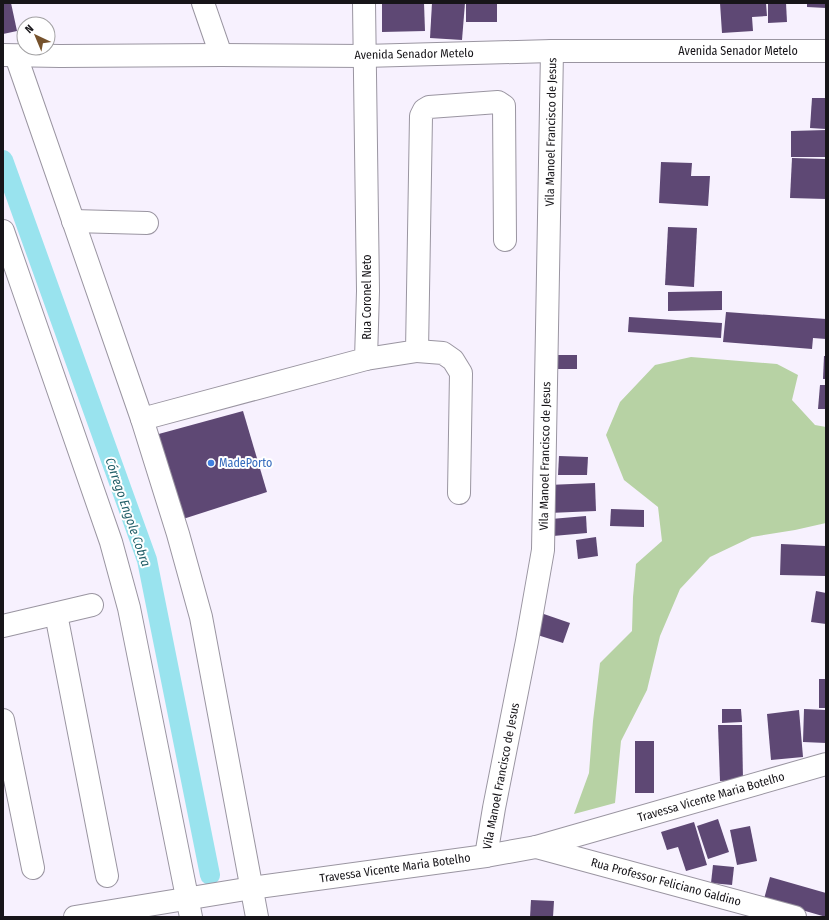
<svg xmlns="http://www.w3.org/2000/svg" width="829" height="920" font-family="'Fira Sans Condensed',sans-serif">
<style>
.green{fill:#b7d2a4}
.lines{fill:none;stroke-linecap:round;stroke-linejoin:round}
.canal{stroke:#99e3ee;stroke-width:20}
.building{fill:#5e4874}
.minor-casing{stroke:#9a95a1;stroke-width:24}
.major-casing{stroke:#9a95a1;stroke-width:24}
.minor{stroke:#fff;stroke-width:22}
.major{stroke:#fff;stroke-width:22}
.shop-dot{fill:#3f7fe0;stroke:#fff;stroke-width:1.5}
.labels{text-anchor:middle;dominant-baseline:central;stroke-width:4;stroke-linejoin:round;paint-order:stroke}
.street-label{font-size:12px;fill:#171519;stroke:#fff}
.shop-label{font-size:12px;fill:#366cbe;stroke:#fff;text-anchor:start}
.water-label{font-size:13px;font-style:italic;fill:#215e67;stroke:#fff}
</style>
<rect width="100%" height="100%" fill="#f7f1fe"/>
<path class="green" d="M691,357l86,7 21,11 -6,25 23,25 11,2v96l-31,7 -43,7 -42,20 -30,32 -20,47 -13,54 -26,51 -6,62 -41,11 15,-41 4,-52 7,-58 32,-32 1,-34 3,-33 26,-23 -4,-34 -34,-27 -18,-45 14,-33 35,-37z"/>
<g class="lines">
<path class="canal" d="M3,160l144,400 63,315"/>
</g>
<g class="building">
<path d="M3,3h8l6,28 -14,3z"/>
<path d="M382,3h42l1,28 -43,1z"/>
<path d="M432,3h33l-3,37 -32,-2z"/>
<rect x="466" y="3" width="31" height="19"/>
<path d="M720,3h46l1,13 -15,1 1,14 -31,2z"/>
<path d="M768,3h18l1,19 -19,1z"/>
<path d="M807,3h19v5l-19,-1z"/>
<path d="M812,98h14v31l-16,-1z"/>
<path d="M826,130v27h-35v-26z"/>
<path d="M792,158l34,1v40l-36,-1z"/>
<path d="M661,162l31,1 -1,13h19l-2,30 -49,-3z"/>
<path d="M668,227l29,1 -3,59 -29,-2z"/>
<path d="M722,291v19l-54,1v-19z"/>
<path d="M726,312l100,7v20l-13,-1 -1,11 -89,-7z"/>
<path d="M629,317l93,6 -1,15 -93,-6z"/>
<rect x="550" y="355" width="27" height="14"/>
<path d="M824,356h2v23h-3z"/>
<path d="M820,385h6v24h-8z"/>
<path d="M243,411l24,81 -87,28 -25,-85z"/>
<path d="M559,456l29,1 -1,18h-29z"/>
<path d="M595,483l1,28 -47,2 -1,-28z"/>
<path d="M611,509l33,1v17l-34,-1z"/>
<path d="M586,516l1,17 -34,3 -2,-17z"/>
<path d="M596,537l2,19 -20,3 -2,-19z"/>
<path d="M781,544l45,2v30l-46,-1z"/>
<path d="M816,591l10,2v31l-15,-2z"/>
<path d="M538,612l32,11 -7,20 -32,-10z"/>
<rect x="819" y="679" width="7" height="29"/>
<path d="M722,709h19l1,13 -20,1z"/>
<path d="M804,709l22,1v33l-23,-1z"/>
<path d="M799,710l4,47 -32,3 -4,-46z"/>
<path d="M718,725h24l1,55 -23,1z"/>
<rect x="635" y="741" width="19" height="52"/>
<path d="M718,819l11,33 -21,7 -11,-33z"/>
<path d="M694,822l13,43 -21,6 -8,-24 -11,3 -6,-18z"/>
<path d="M750,826l7,35 -20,4 -7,-35z"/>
<path d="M713,865l21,2 -2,18 -21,-2z"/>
<path d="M770,877l56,16v24l-62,-18z"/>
<path d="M531,900l23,1 -1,16h-23z"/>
</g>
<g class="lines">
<g class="minor-casing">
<g id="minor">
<path d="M203,3l18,52"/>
<path d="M16,56l126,363 36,115 23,83 56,300"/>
<path d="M73,221l74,2"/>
<path d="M3,231l108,311 18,66 62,309"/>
<path d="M417,351l26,2 10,7 8,13 -2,120"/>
<path d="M366,359l51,-8 4,-235 3,-6 5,-3 69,-5 6,4 1,134"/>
<path d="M142,419l224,-60 2,-68 -4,-288"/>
<path d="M56,614l51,262"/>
<path d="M3,626l89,-21"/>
<path d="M3,720l30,148"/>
<path d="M536,847l259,70"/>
<path d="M486,856l8,-48 33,-167 16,-91 9,-499"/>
<path d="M75,917l177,-29 234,-32 50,-9 290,-83"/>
</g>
</g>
<g class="major-casing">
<path id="major" d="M3,55l57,1 161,-1 143,1 188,-5h274"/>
</g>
<use href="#minor" class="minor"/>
<use href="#major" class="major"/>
</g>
<circle class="shop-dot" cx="211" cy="463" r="4"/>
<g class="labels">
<g class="street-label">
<text x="738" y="51">Avenida Senador Metelo</text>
<text transform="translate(414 54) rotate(-1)">Avenida Senador Metelo</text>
<text transform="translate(551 132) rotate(-89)">Vila Manoel Francisco de Jesus</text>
<text transform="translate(367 297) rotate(-90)">Rua Coronel Neto</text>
<text transform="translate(545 456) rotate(-89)">Vila Manoel Francisco de Jesus</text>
<text transform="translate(501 776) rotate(-79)">Vila Manoel Francisco de Jesus</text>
<text transform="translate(711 797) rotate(-16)">Travessa Vicente Maria Botelho</text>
<text transform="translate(395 868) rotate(-8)">Travessa Vicente Maria Botelho</text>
<text transform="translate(666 882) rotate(15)">Rua Professor Feliciano Galdino</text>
</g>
<g class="shop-label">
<text x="219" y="463">MadePorto</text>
</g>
<g class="water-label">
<text transform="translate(128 512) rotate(71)">Córrego Engole Cobra</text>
</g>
</g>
<rect width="829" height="920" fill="none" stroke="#171519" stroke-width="8"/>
<g transform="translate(36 36) rotate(316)"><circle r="19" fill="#ffffff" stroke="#a2a1a3"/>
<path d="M0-3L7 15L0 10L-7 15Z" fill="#76522c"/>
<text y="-6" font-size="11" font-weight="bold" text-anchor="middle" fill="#171519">N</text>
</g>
</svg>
